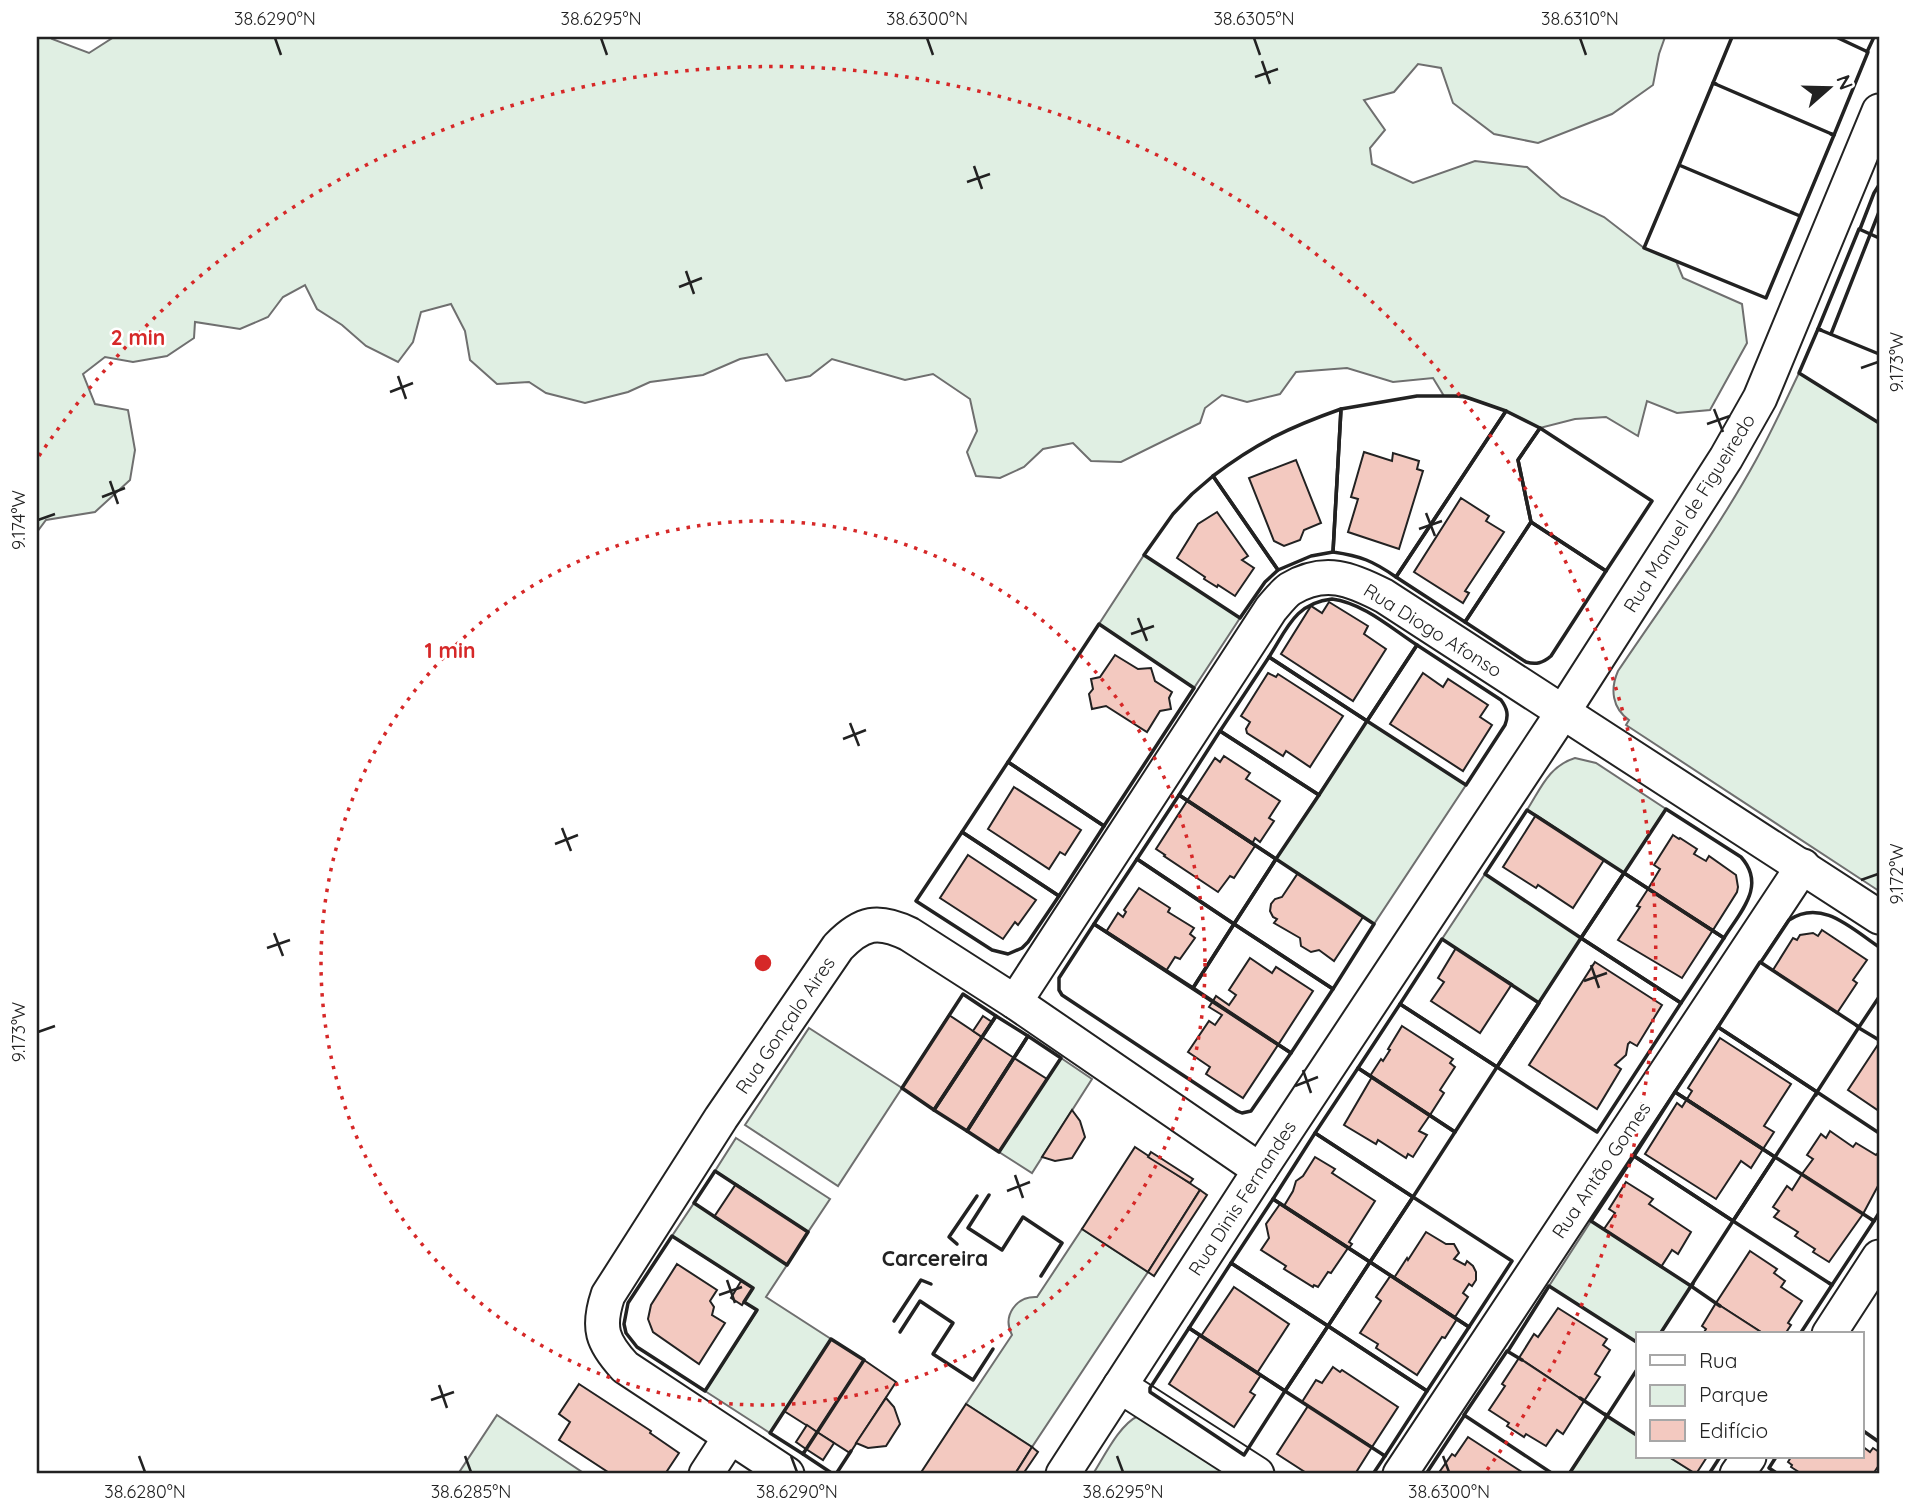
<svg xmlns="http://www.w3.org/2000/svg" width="1916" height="1511" font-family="Quicksand,sans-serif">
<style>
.green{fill:#e0efe3;stroke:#6f6f6f;stroke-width:2}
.building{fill:#f3c9c0;stroke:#222;stroke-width:2}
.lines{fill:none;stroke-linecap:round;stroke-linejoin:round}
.street-casing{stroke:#222;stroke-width:37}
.street{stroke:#fff;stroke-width:33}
.wall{stroke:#222;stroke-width:3.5}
.ticks{fill:none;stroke:#222;stroke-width:2.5}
.ring{fill:none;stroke:#d62828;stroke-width:3.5;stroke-dasharray:3.5 7}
.labels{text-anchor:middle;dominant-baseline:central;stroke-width:5;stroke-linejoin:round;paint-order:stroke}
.street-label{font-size:19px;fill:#222;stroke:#fff}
.neighbourhood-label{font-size:21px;font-weight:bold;fill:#222;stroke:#fff}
.centre{fill:#d62828;stroke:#fff;stroke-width:3.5}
.ring-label{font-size:21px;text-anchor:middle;font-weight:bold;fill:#d62828;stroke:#fff;stroke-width:5;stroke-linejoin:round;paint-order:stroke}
.neatline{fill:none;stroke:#222;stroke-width:2.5}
.ticks-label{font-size:18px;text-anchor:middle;fill:#222}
</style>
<rect width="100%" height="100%" fill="#fff"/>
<g class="green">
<path d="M37,37h13l2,2 37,14 25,-16h1551l-6,17 -6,31 -41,29 -74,29 -44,-9 -41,-31 -12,-35 -23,-4 -24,28 -30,8 21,30 -15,18 2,16 41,19 62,-22 52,6 34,30 43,20 40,31 32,13 7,17 59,26 5,39 -37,67 -33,3 -30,-12 -9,35 -32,-19 -31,2 -35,9c-30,-15 -61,-32 -96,-32l-11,-18 -40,4 -46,-14 -51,4 -16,22 -33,8 -25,-7 -17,13 -5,15 -79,39 -30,-1 -18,-18 -30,6 -19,18 -24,11 -24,-2 -9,-24 10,-21 -7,-32 -37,-25 -28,6 -73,-21 -22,17 -24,5 -19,-27 -27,5 -37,16 -53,7 -22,10 -43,11 -39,-10 -17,-11 -32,2 -27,-24 -5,-29 -14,-27 -30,8 -8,30 -15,20 -32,-16 -24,-21 -25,-16 -12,-24 -22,12 -15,20 -28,12 -45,-7 -1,16 -27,18 -34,6 -28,-5 -22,17 12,30 33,6 7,40 -5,30 -35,32 -49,8 -9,12z"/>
<path d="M1799,373l80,50v468l-253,-166 3,-5c-17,-12 -19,-31 -11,-49 47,-70 98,-138 138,-211 16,-29 29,-58 43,-87z"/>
<path d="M1144,555l96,63 -46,70 -95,-64z"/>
<path d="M1367,721l99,64 -92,139 -98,-65z"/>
<path d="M1575,758l21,5 70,46 -42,64 -97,-63c14,-22 22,-44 48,-52z"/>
<path d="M1485,874l96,64 -42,65 -97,-64z"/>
<path d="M809,1028l93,60 -64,98 -93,-61z"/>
<path d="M1061,1058l31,21 -60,94 -33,-21z"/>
<path d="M736,1138l94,61 -22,33 -93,-61z"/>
<path d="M694,1203l93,62 -21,32 65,42 -61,94 -65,-42 52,-80 -13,-9 8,-14 -80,-52z"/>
<path d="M1591,1221l100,65 -31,48h-22v9l-89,-57z"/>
<path d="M1082,1229l66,43 -116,175 -66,-43 46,-69c-10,-19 4,-39 25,-38z"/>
<path d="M497,1415l88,59h-127z"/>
<path d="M1138,1416l102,58h-147c11,-17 26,-49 45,-58z"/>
<path d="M1607,1416l31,20v21h31l27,17h-127z"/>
</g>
<g class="building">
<path d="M1364,452l28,9 1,-8 26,8 -2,8 6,2 -24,78 -51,-17 10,-33 -7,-2z"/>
<path d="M1296,460l25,63 -17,7 -4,10 -16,6 -10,-5 -25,-63z"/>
<path d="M1461,498l28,18 -3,5 18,11 -39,59 4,2 -6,10 -49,-31z"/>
<path d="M1217,512l31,44 -6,4 12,8 -19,28 -17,-11 -1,2 -13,-8 1,-2 -28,-19 21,-34z"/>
<path d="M1329,602l39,24 -4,8 22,15 -33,52 -72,-47 30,-48 11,7z"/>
<path d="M1115,655l23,14 13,-1 4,13 17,11 -3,6 2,11 -11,2 -13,21 -41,-26 -14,3 -3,-15 4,-5 -2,-10 9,-2z"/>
<path d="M1268,673l8,4 2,-3 65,42 -33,51 -24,-16 -3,5 -36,-23 -1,-4 4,-7 -9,-6z"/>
<path d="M1423,673l20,14 5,-8 40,26 -8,12 12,8 -29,46 -73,-47z"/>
<path d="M1224,756l26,17 -4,6 34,22 -11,17 5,3 -14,21 -5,-4 -3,6 -65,-43 28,-43 5,4z"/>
<path d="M1014,787l67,43 -16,25 -5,-3 -11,17 -61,-40z"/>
<path d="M1187,801l68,45 -21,32 -4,-2 -12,16 -54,-36 1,-1 -9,-6z"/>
<path d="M1536,815l68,45 -31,48 -35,-23 -2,3 -33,-21z"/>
<path d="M1673,835l6,4 1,-1 17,11 -3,5 12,7 3,-5 27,19 2,12 -1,5 -24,38 -65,-41 12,-20 -6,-4z"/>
<path d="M968,855l68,45 -18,25 -3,-3 -12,17 -63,-41z"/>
<path d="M1298,873l65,44 -29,44 -15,-11 -8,2 -10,-6 -1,-8 -26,-15 3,-4 -4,-2 -3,-6 1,-7 4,-5 7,-2z"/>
<path d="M1139,888l31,20 -2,4 26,16 -4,6 5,4 -15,21 -5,-2 -9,14 -60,-39 12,-19 5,4 3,-5 -2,-2z"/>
<path d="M1648,889l65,41 -31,48 -64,-38 22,-33 -3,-1z"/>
<path d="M1822,930l45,30 -14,20 4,3 -20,30 -64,-43 20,-32 4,2 3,-5 13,-2 5,3z"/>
<path d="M1456,948l56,36 -32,49 -49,-32 13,-19 -6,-4z"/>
<path d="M1250,958l22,15 4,-6 37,24 -35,54 -65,-44 3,-5 13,9 7,-10 -7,-5z"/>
<path d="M1595,962l67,43 -25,41 -7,-4 -2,2 -2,11 -11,10 6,4 -24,40 -68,-44z"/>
<path d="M1213,1001l65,44 -35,53 -37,-24 4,-7 -22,-15 21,-31 6,4 7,-10 -13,-8z"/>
<path d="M949,1015l33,22 -48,73 -32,-22z"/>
<path d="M983,1016l9,6 -10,15 -9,-6z"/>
<path d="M1402,1026l51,33 -3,4 5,4 -15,23 4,3 -14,22 -60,-39 11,-17 2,2 7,-11 -2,-1z"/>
<path d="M982,1037l32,21 -47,73 -33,-21z"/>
<path d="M1720,1038l71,46 -27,42 10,6 -11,17 -76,-50 5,-8 -4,-3z"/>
<path d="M1879,1043v68l-31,-21z"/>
<path d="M1014,1058l33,21 -48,73 -32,-21z"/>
<path d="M1372,1077l58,38 -11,16 8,4 -14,22 -5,-3 -2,4 -28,-18 -2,4 -32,-19z"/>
<path d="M1687,1099l76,50 -12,19 -10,-7 -25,38 -71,-45 32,-51 5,4z"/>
<path d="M1072,1110l8,11 5,16 -13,21 -17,3 -13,-4z"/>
<path d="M1830,1131l23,16 3,-4 20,12 2,-2 1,1v30l-16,30 -61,-40 11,-15 -6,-4 14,-21 5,4z"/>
<path d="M1135,1147l65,43 -52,82 -66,-43z"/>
<path d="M1151,1152l42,27 -3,4 -42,-26z"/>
<path d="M1315,1157l20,12 -3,4 43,28 -26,41 3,2 -3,4 -65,-42 9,-15 3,-10 7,-5z"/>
<path d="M1802,1174l61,40 -34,48 -16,-10 2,-3 -20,-13 3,-4 -24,-15 5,-6 -6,-4 14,-21 5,4z"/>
<path d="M1626,1182l27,17 -4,5 42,28 -13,22 -6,-4 -11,17 -57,-38 11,-16 -6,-4z"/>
<path d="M736,1184l72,48 -21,33 -73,-48z"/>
<path d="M1200,1190l7,5 -53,81 -6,-4z"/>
<path d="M1280,1204l68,44 -17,25 -3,-1 -10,15 -4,-2 -1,2 -29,-18 2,-3 -25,-16 8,-12 -3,-14z"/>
<path d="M1426,1232l20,12h8l5,9 -5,6 11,6 2,-4 6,5 3,6v8l-4,6 -3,-2 -6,9 5,4 -13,20 -61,-39 13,-20 1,2z"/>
<path d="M1750,1251l27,18 -3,4 11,8 -4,6 21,14 -14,22 3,2 -6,9h-21l-48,-31z"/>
<path d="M677,1264l40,26 -7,11 4,6 -2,8 13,8 -26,41 -46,-32 -5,-13 3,-14z"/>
<path d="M1391,1275l66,44 -12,19 -3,-1 -25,38 -41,-27 2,-4 -18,-11 21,-32 -5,-4z"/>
<path d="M741,1281l12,7 -11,17 -11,-7z"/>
<path d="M1234,1287l55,37 -32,49 -56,-37z"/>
<path d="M1716,1303l48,31h-61l3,-5 -4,-3z"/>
<path d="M1558,1308l49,31 -4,6 7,5 -15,24 5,3 -16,24 -65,-43 15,-24 4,3z"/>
<path d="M1200,1335l61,40 -11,17 5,3 -21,32 -65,-43z"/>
<path d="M831,1339l33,21 -47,72 -33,-21z"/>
<path d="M1519,1358l65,43 -21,33 -6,-4 -11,16 -20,-12 -2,3 -17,-11 2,-3 -20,-13 16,-24 -3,-2z"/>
<path d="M864,1360l32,22 -46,71 -33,-21z"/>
<path d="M1333,1367l7,5 2,-2 56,37 -26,40 -70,-45 14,-22 6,3z"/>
<path d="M579,1384l72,47 -1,2 29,20 -14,21h-54l-52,-34 11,-18 -11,-8z"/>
<path d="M886,1398l8,9 6,17 -14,22 -18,2 -12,-5z"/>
<path d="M966,1404l66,43 -17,27h-95z"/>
<path d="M1308,1406l64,41 -17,27h-47l-31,-20z"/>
<path d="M807,1425l10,7 -11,17 -10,-7z"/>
<path d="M817,1432l17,11 -11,17 -17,-11z"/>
<path d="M1468,1437l57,37h-87l14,-20 3,2z"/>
<path d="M1862,1446l8,6 3,-4 6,4v13l-6,9h-71l-11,-7 1,-2 -4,-3 3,-5h71z"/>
<path d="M1032,1447l6,5 -15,22h-8z"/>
<path d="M1669,1457h38l-11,17z"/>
</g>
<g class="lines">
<g class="street-casing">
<g id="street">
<path d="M1015,1002l256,-393c6,-7 12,-15 19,-20 35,-21 61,-10 94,7l495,321"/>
<path d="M1829,1334l50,-77"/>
<path d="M1120,1386l137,88"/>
<path d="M706,1474l24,-37"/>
<path d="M787,1474l-162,-107c-23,-25 -28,-39 -17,-72l113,-177 117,-171c24,-25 40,-28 71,-13l106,68 245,168"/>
<path d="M1063,1474l197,-304 303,-458 163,-254 34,-60 119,-287"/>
<path d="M1400,1474l403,-608"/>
<path d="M1737,1474l12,-17"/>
</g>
</g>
<use href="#street" class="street"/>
<g class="wall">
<path d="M1867,52l7,-15"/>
<path d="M1716,84l-3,-1 19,-46"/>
<path d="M1831,134l3,1 34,-83 -32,-15"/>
<path d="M1800,216l-121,-51 -35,83 122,50 68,-163 -121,-52 -34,82 121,51"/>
<path d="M1860,229l14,-36 5,-8"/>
<path d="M1821,330l-3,-1 41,-100 20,9"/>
<path d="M1831,334l48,-122"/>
<path d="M1879,354l-61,-25 -19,44 80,50"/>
<path d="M1417,396h46l43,15 -110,166c-23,-16 -35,-21 -63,-25l8,-143z"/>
<path d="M1341,409l-8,143 -22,4 -33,14 -65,-94c43,-33 77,-49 128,-67z"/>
<path d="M1506,411l34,17 -22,32 13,62 -66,100 -69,-45z"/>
<path d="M1540,428l112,73 -46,70 -75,-49 -13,-62z"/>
<path d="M1213,476l65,94 -13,12 -25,36 -96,-63 29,-41 19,-20z"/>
<path d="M1531,522l75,49 -55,85c-8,7 -15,9 -25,6l-61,-40z"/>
<path d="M1332,599c31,4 59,29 85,46l-50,76 -98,-64c18,-28 26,-54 63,-58z"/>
<path d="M1099,624l95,64 -90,138 -96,-64z"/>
<path d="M1417,645l84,55c6,8 8,15 4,25l-39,60 -99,-64z"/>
<path d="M1269,657l98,64 -48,74 -99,-64z"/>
<path d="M1220,731l99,64 -43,64 -97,-64z"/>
<path d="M1008,762l96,64 -45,70 -97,-64z"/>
<path d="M1179,795l97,64 -42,65 -97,-65z"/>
<path d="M1666,809l75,48c26,29 -1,55 -17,81l-100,-65z"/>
<path d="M1527,810l97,63 -43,65 -96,-64z"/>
<path d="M962,832l97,64 -31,46 -6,6 -14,6 -16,-4 -76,-49z"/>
<path d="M1137,859l97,65 -41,64 -99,-64z"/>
<path d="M1276,859l98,65 -41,65 -99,-65z"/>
<path d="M1624,873l100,65 -43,65 -100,-65z"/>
<path d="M1094,924l197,129 -40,58 -9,2 -5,-2 -175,-116 -3,-5v-12z"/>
<path d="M1234,924l99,65 -42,64 -98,-65z"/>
<path d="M1581,938l100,65 -84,129 -100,-65z"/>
<path d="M1442,939l97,64 -42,64 -97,-63z"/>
<path d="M1760,962l99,65 -42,65 -99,-65z"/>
<path d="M1761,962l28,-42c33,-22 63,9 90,27"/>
<path d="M963,994l33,22 -62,94 -32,-22z"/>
<path d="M1400,1004l97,63 -42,65 -97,-64z"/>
<path d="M996,1016l32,20 -61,95 -33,-21z"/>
<path d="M1857,1026l2,1 20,-30"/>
<path d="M1718,1027l99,65 -42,65 -100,-65z"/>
<path d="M1859,1028l20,12"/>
<path d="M1028,1036l33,22 -62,94 -32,-21z"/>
<path d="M1358,1068l97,64 -42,65 -98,-64z"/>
<path d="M1675,1092l100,65 -42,64 -99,-65z"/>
<path d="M1816,1095l1,-3 62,41"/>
<path d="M1315,1133l98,64 -43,65 -97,-63z"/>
<path d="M1634,1156l99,65 -42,65 -100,-65z"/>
<path d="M1775,1157l99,64 -42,64 -99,-64z"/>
<path d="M715,1171l93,61 -21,33 -93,-62z"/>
<path d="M989,1195l-21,33 34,22 21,-33 39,26 -21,33"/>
<path d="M1413,1197l99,64 -43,66 -99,-65z"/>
<path d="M1273,1199l97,63 -42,64 -97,-63z"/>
<path d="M1872,1220l2,1 5,-8"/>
<path d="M672,1236l81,52 -9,14 13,8 -52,81 -68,-44 -11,-14 -2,-9 4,-21z"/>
<path d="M957,1244l-8,-7 28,-41"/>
<path d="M1370,1262l99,65 -42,64 -99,-65z"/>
<path d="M1231,1263l97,63 -43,65 -96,-63z"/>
<path d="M1693,1284l-2,2 29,20"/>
<path d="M894,1321l27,-41 10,4"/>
<path d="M1328,1326l99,65 -42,65 -100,-65z"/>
<path d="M1189,1328l96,63 -41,64 -94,-63v-4z"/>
<path d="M900,1332l20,-31 33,22 -20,31 40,26 20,-31"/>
<path d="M1660,1334l31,-48"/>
<path d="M1800,1334l32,-49 -3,-2"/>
<path d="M831,1339l33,21 -61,94 -33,-21z"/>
<path d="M1508,1351l41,-65 89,57"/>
<path d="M1522,1360l-15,-9 -43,64 89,59"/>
<path d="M1605,1414l2,2 31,-48"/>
<path d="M1606,1417l1,-1 31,20"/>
<path d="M1862,1430l17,12"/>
<path d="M804,1452l-1,2 30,20"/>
<path d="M1776,1457l-7,11 9,6"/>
<path d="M836,1474l15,-23"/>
<path d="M1373,1474l12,-18 -2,-1"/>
<path d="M1426,1474l38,-58"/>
<path d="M1569,1474l38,-58 -27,-18"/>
<path d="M1709,1474l11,-17"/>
</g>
</g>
<path class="ticks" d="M275,38l6,17M601,38l6,17M927,38l6,17M1254,38l6,17M1580,38l6,17M1262,61l8,23M1255,77l23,-8M974,166l8,23M967,182l23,-8M686,271l8,23M679,287l23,-9M1861,368l17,-6M398,376l8,23M390,392l23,-9M1714,409l9,23M1707,424l23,-8M110,481l8,23M102,497l23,-9M1426,513l9,23M38,520l17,-6M1419,529l23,-8M1138,618l9,23M1131,634l23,-8M850,723l9,23M843,739l23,-9M562,828l9,23M555,844l23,-9M1861,880l17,-6M274,933l9,23M267,948l23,-8M1591,965l8,23M1584,981l23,-8M38,1032l17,-6M1303,1070l8,23M1295,1086l23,-9M1015,1175l8,23M1007,1191l23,-9M727,1280l8,23M719,1295l23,-8M439,1385l8,23M431,1400l23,-8M139,1456l6,16M465,1456l6,16M791,1456l6,16M1117,1456l6,16M1443,1456l6,16"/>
<g class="ring">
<circle cx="763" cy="963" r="442"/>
<path d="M39 456A884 884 0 1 1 1487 1470"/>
</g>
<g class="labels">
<g class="street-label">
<text transform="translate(1689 513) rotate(-58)">Rua Manuel de Figueiredo</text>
<text transform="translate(1433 630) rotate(32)">Rua Diogo Afonso</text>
<text transform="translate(785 1025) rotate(-56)">Rua Gonçalo Aires</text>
<text transform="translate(1601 1170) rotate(-56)">Rua Antão Gomes</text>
<text transform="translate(1242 1198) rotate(-57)">Rua Dinis Fernandes</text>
</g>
<g class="neighbourhood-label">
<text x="935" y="1258">Carcereira</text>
</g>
</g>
<circle cx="763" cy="963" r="10" class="centre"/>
<g class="ring-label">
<text x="138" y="345">2 min</text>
<text x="450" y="658">1 min</text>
</g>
<rect width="1916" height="1511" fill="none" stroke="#ffffff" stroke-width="77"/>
<rect x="1636" y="1332" width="228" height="126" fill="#ffffff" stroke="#a7a7a7" stroke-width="2"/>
<rect x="1650" y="1355" width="35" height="10" fill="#ffffff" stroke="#a7a7a7" stroke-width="2"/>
<text x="1699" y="1368" font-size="21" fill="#222222">Rua</text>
<rect x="1650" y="1385" width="35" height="21" fill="#e0efe3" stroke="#a7a7a7" stroke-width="2"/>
<text x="1699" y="1402" font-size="21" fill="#222222">Parque</text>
<rect x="1650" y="1420" width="35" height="21" fill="#f3c9c0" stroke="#a7a7a7" stroke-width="2"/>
<text x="1699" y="1438" font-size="21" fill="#222222">Edifício</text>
<g transform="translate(1829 88) rotate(70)" stroke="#ffffff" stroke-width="5" paint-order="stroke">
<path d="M0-5L12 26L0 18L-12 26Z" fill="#222222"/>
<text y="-10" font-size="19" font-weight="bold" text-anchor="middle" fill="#222222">N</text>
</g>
<rect x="38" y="38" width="1840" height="1434" class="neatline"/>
<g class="ticks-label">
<text x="275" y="25">38.6290°N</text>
<text x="601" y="25">38.6295°N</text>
<text x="927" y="25">38.6300°N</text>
<text x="1254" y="25">38.6305°N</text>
<text x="1580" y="25">38.6310°N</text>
<text transform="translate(1897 362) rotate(-90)" y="6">9.173°W</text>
<text transform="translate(19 520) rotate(-90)" y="6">9.174°W</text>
<text transform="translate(1897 874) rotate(-90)" y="6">9.172°W</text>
<text transform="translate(19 1032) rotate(-90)" y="6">9.173°W</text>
<text x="145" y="1498">38.6280°N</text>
<text x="471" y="1498">38.6285°N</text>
<text x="797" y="1498">38.6290°N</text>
<text x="1123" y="1498">38.6295°N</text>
<text x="1449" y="1498">38.6300°N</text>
</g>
</svg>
